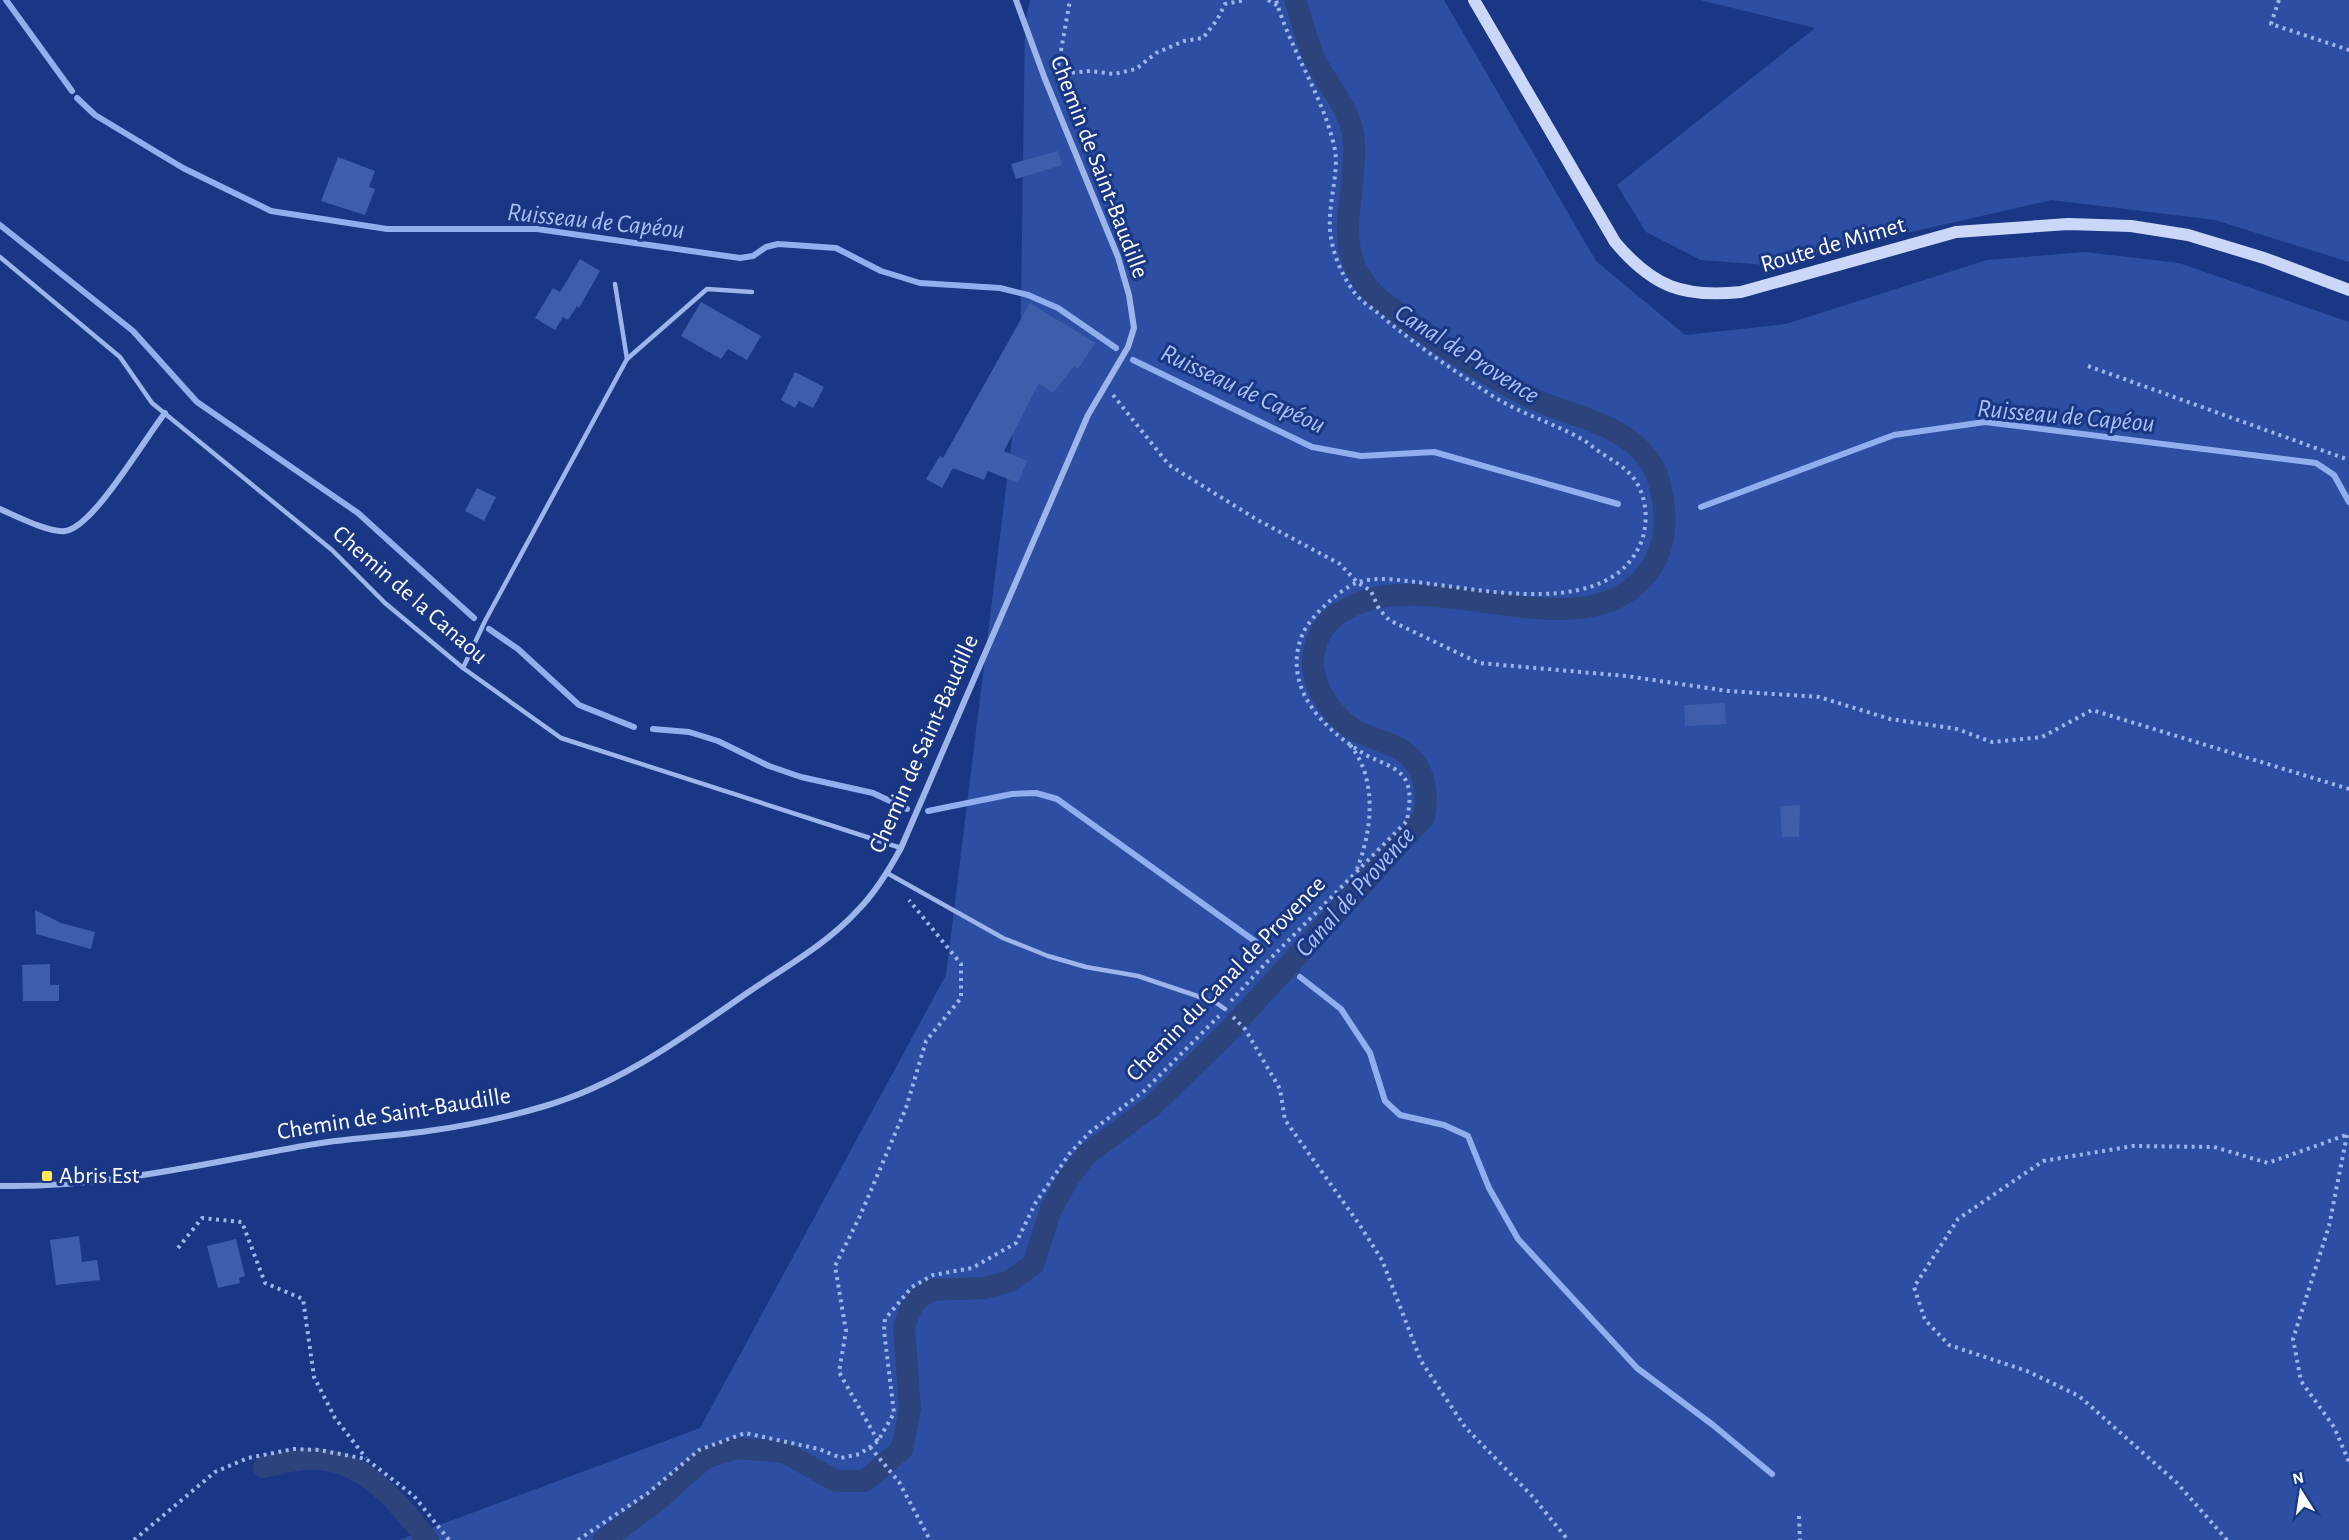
<svg xmlns="http://www.w3.org/2000/svg" width="2349" height="1540" font-family="'Alegreya Sans',sans-serif">
<style>
.green{fill:#2c4fa3}
.lines{fill:none;stroke-linecap:round;stroke-linejoin:round}
.stream{stroke:#91aeee;stroke-width:6}
.canal{stroke:#2c437c;stroke-width:22}
.building{fill:#3e5eab}
.path{stroke:#9eb5ec;stroke-width:4;stroke-dasharray:3 4.5;stroke-linecap:butt}
.lane{stroke:#9eb5ec;stroke-width:4.5}
.street{stroke:#9eb5ec;stroke-width:6}
.secondary{stroke:#cad7f9;stroke-width:12}
.poi-dot{fill:#ffe859;stroke:#193784;stroke-width:2}
.labels{text-anchor:middle;dominant-baseline:central;stroke-width:6;stroke-linejoin:round;paint-order:stroke}
.street-label{font-size:24px;fill:#fff;stroke:#193784}
.poi-label{font-size:24px;fill:#fff;stroke:#193784;text-anchor:start}
.water-label{font-size:26px;font-style:italic;fill:#a9c0f3;stroke:#193784}
</style>
<rect width="100%" height="100%" fill="#193784"/>
<g class="green">
<path d="M1030,0h414l152,261 89,74 101,-11 201,-64 98,-8 94,11 170,59v1218h-1950l301,-112 246,-453 74,-601 5,-351z"/>
<path d="M1700,0h649v262l-134,-42 -163,-20 -285,65 -66,-5 -55,-28 -29,-47 198,-157z"/>
</g>
<g class="lines">
<g class="stream">
<path d="M6,0l66,91"/>
<path d="M77,98l18,17 88,53 88,43 116,18h150l203,29 13,-2 13,-9 12,-3 58,4 45,23 39,12 80,5 28,7 30,13 58,40"/>
<path d="M0,225l133,106 64,71 161,111 116,105"/>
<path d="M1133,360l179,87 49,9 73,-4 184,52"/>
<path d="M1701,507l193,-72 91,-13 331,41 18,12 15,27"/>
<path d="M489,629l29,20 61,56 55,22"/>
<path d="M653,729l36,3 29,9 51,25 32,11 72,16 34,16"/>
<path d="M928,811l84,-17 24,-1 21,6 199,143"/>
<path d="M1300,977l41,32 29,44 15,48 15,14 44,10 24,11 21,52 29,51 119,129 76,57 59,49"/>
</g>
<g class="canal">
<path d="M264,1467c13,-3 27,-7 41,-8 57,-4 91,42 123,81"/>
<path d="M604,1540l49,-36 52,-46 31,-10 48,4 52,29h29l37,-32 8,-40 -6,-83 9,-23 17,-13 54,-2 24,-6 25,-17 18,-56 17,-30 18,-24 65,-48 74,-72 199,-218c4,-21 2,-46 -16,-62 -14,-13 -39,-16 -55,-26 -25,-16 -47,-52 -38,-81 5,-22 19,-34 39,-43 85,-39 237,53 297,-37 18,-28 16,-59 7,-90 -6,-19 -23,-36 -40,-45 -25,-15 -55,-21 -82,-33 -49,-23 -110,-65 -154,-99 -56,-45 -25,-99 -28,-158 -1,-33 -27,-57 -40,-85 -8,-18 -12,-39 -19,-58"/>
</g>
</g>
<g class="building">
<path d="M1058,151l4,14 -46,14 -5,-15z"/>
<path d="M338,157l37,14 -6,16 6,2 -10,26 -44,-14z"/>
<path d="M580,259l20,12 -21,37 -2,-2 -9,14 -5,-3 -8,13 -20,-12 18,-30 7,4z"/>
<path d="M701,302l60,34 -14,24 -19,-11 -7,10 -40,-23z"/>
<path d="M1030,303l65,40 -17,26 -4,-3 -21,27 -14,-10 -35,68 23,10 -9,22 -30,-12 -4,9 -31,-12 -11,20 -16,-9 14,-23 3,2z"/>
<path d="M795,372l29,15 -11,21 -14,-7 -4,7 -14,-8z"/>
<path d="M477,488l19,9 -12,24 -19,-10z"/>
<path d="M1725,703l1,21 -41,2 -1,-21z"/>
<path d="M1800,805l-1,32h-17l-2,-31z"/>
<path d="M35,910l26,13 34,9 -4,17 -55,-15z"/>
<path d="M50,964v21h9v16h-36l-1,-36z"/>
<path d="M79,1236l3,26 15,-2 3,20 -44,5 -6,-45z"/>
<path d="M236,1239l9,37 -6,2 1,5 -22,5 -11,-42z"/>
</g>
<g class="lines">
<g class="path">
<path d="M1268,0l10,6"/>
<path d="M2279,0l-8,24 78,26"/>
<path d="M1057,73l13,-73"/>
<path d="M1057,74l33,-3 24,3 22,-5 20,-16 28,-12 19,-3 14,-18 8,-16 20,-4"/>
<path d="M2088,366l261,94"/>
<path d="M1113,395l56,70 87,54 84,45 17,18 14,9 8,18 10,11 90,43 147,13 102,15 91,6 71,22 67,10 35,13 50,-5 50,-27 257,79"/>
<path d="M1350,745c28,34 22,86 7,124"/>
<path d="M1231,1001l35,-38 141,-142c2,-14 6,-32 -4,-45 -9,-10 -23,-14 -35,-20 -44,-25 -88,-69 -65,-123 8,-17 36,-43 53,-50 18,-7 42,-3 60,-1 66,7 196,39 226,-42 7,-21 4,-47 -10,-64 -8,-9 -17,-14 -26,-20 -10,-6 -18,-14 -28,-19 -30,-16 -62,-25 -90,-44 -38,-25 -75,-50 -109,-79 -8,-7 -19,-13 -25,-22 -13,-18 -22,-40 -24,-62 -2,-26 9,-57 5,-80 -11,-53 -44,-98 -59,-150"/>
<path d="M1233,1017l12,12 35,60 5,31 74,104 23,36 39,101 44,66 68,70 35,43"/>
<path d="M2347,1135l-18,91 -36,113 8,42 33,46 15,35"/>
<path d="M178,1248l24,-30 40,4 23,61 38,16 11,78 21,41 31,40"/>
<path d="M878,1441l-39,-69 7,-41 -11,-65 25,-50 46,-108 20,-67 35,-43v-34l-52,-64"/>
<path d="M870,1447l29,35 31,58"/>
<path d="M1799,1516l1,24"/>
<path d="M134,1540l81,-68 33,-14 46,-9 25,1 47,9 48,37 35,44"/>
<path d="M578,1540l70,-47 51,-43 46,-17 74,16 22,9 19,-4 18,-13 16,-28 -10,-82 1,-12 27,-32 21,-12 39,-7 44,-25 20,-41 34,-49 20,-21 54,-41 75,-75"/>
<path d="M2227,1540l-50,-57 -98,-87 -52,-25 -78,-26 -24,-25 -11,-33 44,-68 85,-58 90,-15 81,1 54,16 81,-29"/>
</g>
<g class="lane">
<path d="M0,257l120,100 32,46 180,147 53,53 78,65 98,70 340,110"/>
<path d="M615,284l12,75"/>
<path d="M463,668l22,-47 142,-262 80,-70 45,3"/>
<path d="M887,873l116,65 45,18 38,11 52,9 77,26 10,7"/>
</g>
<g class="street">
<path d="M0,509c16,7 49,24 65,22 28,-3 80,-93 100,-118"/>
<path d="M0,1186c104,2 202,-22 303,-40 41,-8 83,-9 125,-15 38,-5 80,-14 117,-25 76,-22 141,-71 205,-115 37,-25 78,-48 108,-81 18,-18 31,-40 43,-62l187,-433 40,-68 6,-19 -5,-33 -11,-38 -73,-178 -29,-79"/>
</g>
<path class="secondary" d="M1474,0l141,242c38,45 68,56 126,50l215,-60 112,-8 63,2 57,9 76,23 85,32"/>
</g>
<rect class="poi-dot" x="41" y="1170" width="12" height="12" rx="3"/>
<g class="labels">
<g class="street-label">
<text transform="translate(1099 167) rotate(69)">Chemin de Saint-Baudille</text>
<text transform="translate(1833 245) rotate(-16)">Route de Mimet</text>
<text transform="translate(410 595) rotate(41)">Chemin de la Canaou</text>
<text transform="translate(924 744) rotate(-66)">Chemin de Saint-Baudille</text>
<text transform="translate(1226 979) rotate(-46)">Chemin du Canal de Provence</text>
<text transform="translate(394 1114) rotate(-9)">Chemin de Saint-Baudille</text>
</g>
<g class="poi-label">
<text x="59" y="1176">Abris Est</text>
</g>
<g class="water-label">
<text transform="translate(596 221) rotate(6)">Ruisseau de Capéou</text>
<text transform="translate(1467 354) rotate(32)">Canal de Provence</text>
<text transform="translate(1243 389) rotate(25)">Ruisseau de Capéou</text>
<text transform="translate(2066 416) rotate(5)">Ruisseau de Capéou</text>
<text transform="translate(1355 892) rotate(-48)">Canal de Provence</text>
</g>
</g>
<g transform="translate(2301 1492) rotate(348)" stroke="#193784" stroke-width="4.5" paint-order="stroke">
<path d="M0-4.5L10 22L0 15L-10 22Z" fill="#ffffff"/>
<text y="-9" font-size="16" font-weight="bold" text-anchor="middle" fill="#ffffff">N</text>
</g>
</svg>
